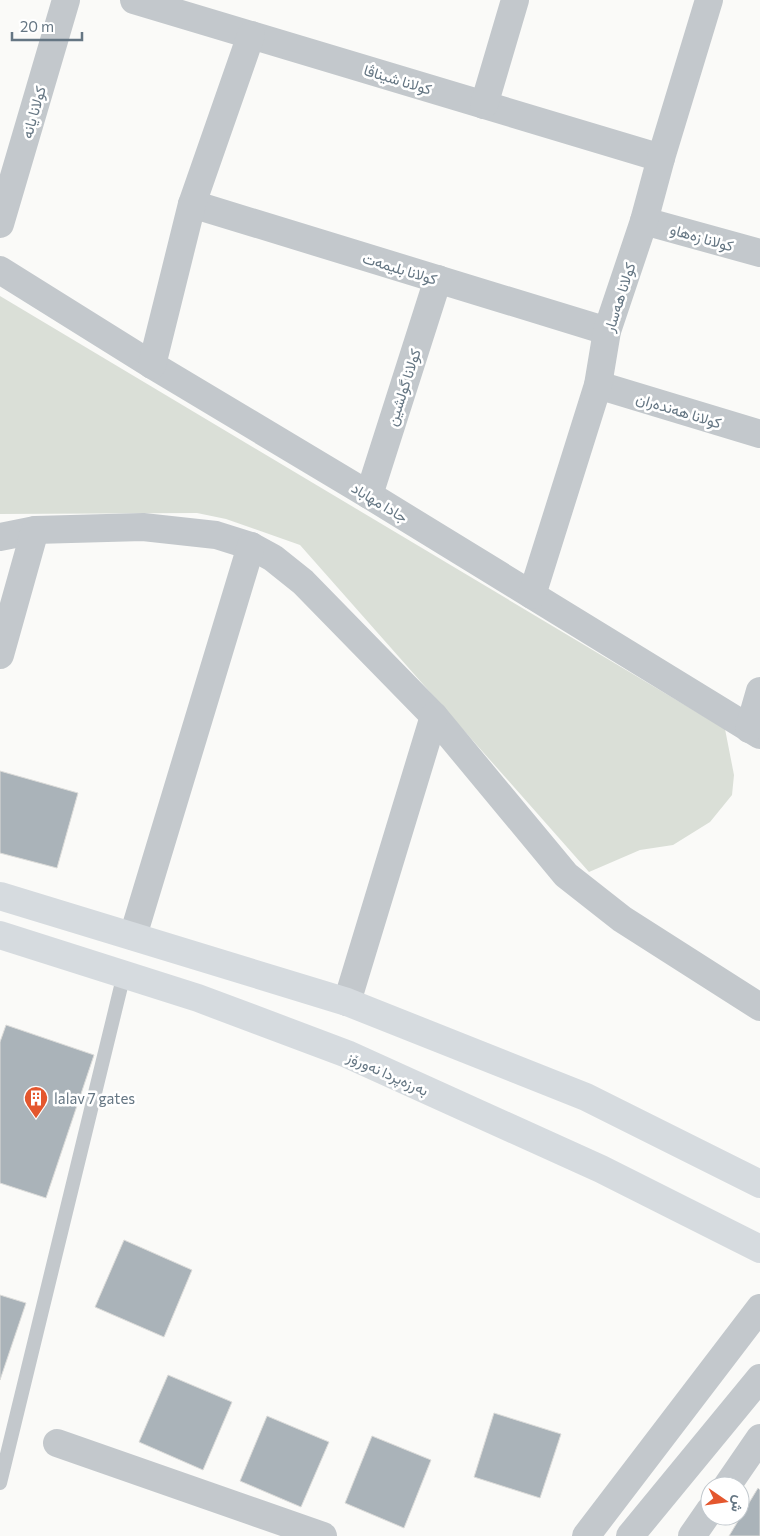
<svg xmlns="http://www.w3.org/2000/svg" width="760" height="1536" font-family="Commissioner,Vazirmatn,sans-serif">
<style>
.green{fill:#dadfd7}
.building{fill:#aab3b9;stroke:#dcdcda}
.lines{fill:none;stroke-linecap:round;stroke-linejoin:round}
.lane{stroke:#c3c8cc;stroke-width:14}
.street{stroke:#c3c8cc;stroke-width:28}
.primary{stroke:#d6dbdf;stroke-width:28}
.labels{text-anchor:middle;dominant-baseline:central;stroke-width:5;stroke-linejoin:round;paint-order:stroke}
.street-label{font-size:15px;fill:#657683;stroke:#fff}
.poi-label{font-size:15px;fill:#657683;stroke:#fff;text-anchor:start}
</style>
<rect width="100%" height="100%" fill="#fafaf8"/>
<path class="green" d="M0,296l725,433 9,46 -2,20 -22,27 -37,23 -33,5 -51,22 -289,-327 -74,-26 -29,-6 -197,1z"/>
<g class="building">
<path d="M0,771l78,22 -21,75 -57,-15z"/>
<path d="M6,1025l88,30 -48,143 -46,-15v-141z"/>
<path d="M124,1240l68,30 -28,67 -69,-30z"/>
<path d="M0,1295l26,8 -26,77z"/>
<path d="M168,1375l64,27 -29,68 -64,-28z"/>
<path d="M494,1413l67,21 -21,64 -66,-21z"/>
<path d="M267,1416l62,26 -28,65 -61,-26z"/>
<path d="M372,1436l59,24 -27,68 -59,-25z"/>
<path d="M758,1488l2,2v46h-31z"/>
</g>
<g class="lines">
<path class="lane" d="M0,1483l124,-509"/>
<g class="street">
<path d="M134,0l527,158"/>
<path d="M484,105l31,-105"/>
<path d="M192,204l415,127"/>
<path d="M644,221l116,32"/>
<path d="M0,224l66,-224"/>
<path d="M0,270l152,95 217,130 391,240"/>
<path d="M152,365l40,-161 59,-169"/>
<path d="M598,385l162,49"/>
<path d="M369,495l69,-216"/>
<path d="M0,537l35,-7 108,-3 73,8 35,11 22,12 30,24 131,134 132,159 56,44 138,88"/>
<path d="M532,595l66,-210 9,-54 37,-110 17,-63 48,-158"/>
<path d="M0,655l35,-125"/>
<path d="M749,729l11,-38"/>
<path d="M133,936l118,-390"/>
<path d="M347,1002l87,-286"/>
<path d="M57,1443l266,93"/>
<path d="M727,1486l33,-48"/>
<path d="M586,1536l174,-228"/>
<path d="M630,1536l130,-158"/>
<path d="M692,1536l18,-26"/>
</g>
<g class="primary">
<path d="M0,896l347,106 239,95 174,87"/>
<path d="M0,935l198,63 149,56 254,115 159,80"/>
</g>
</g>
<defs>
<g id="building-pin" transform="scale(1.25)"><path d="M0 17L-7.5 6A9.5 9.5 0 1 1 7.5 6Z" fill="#e4572e" stroke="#fff"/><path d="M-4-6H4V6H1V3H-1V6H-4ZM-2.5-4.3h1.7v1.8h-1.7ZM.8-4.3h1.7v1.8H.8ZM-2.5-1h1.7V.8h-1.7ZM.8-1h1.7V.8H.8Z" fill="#fff"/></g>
</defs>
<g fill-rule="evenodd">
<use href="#building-pin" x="36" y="1098"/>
</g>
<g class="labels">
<g class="street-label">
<text transform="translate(398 79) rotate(17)">کولانا شیناڤا</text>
<text transform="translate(33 112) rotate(-74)">کولانا یانه</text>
<text transform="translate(702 237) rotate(16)">کولانا زەهاو</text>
<text transform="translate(400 268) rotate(17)">کولانا بلیمه‌ت</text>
<text transform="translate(619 297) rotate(-72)">کولانا هه‌سار</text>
<text transform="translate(403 387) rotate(-72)">کولانا گولشین</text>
<text transform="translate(679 410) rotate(17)">کولانا هه‌نده‌ران</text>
<text transform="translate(380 502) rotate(31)">جادا مهاباد</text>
<text transform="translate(388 1073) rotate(24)">بەرزەپردا نەورۆز</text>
</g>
<g class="poi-label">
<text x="54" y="1098">lalav 7 gates</text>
</g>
</g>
<g transform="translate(725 1501) rotate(103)"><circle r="24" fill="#ffffff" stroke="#c1c8cd"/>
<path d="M0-4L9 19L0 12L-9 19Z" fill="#e4572e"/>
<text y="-8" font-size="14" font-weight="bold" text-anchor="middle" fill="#657683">ش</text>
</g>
<path d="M12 32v8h70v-8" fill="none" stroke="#657683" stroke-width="2.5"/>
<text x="20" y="32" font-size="15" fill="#657683" stroke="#ffffff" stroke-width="4" paint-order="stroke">20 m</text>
</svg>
